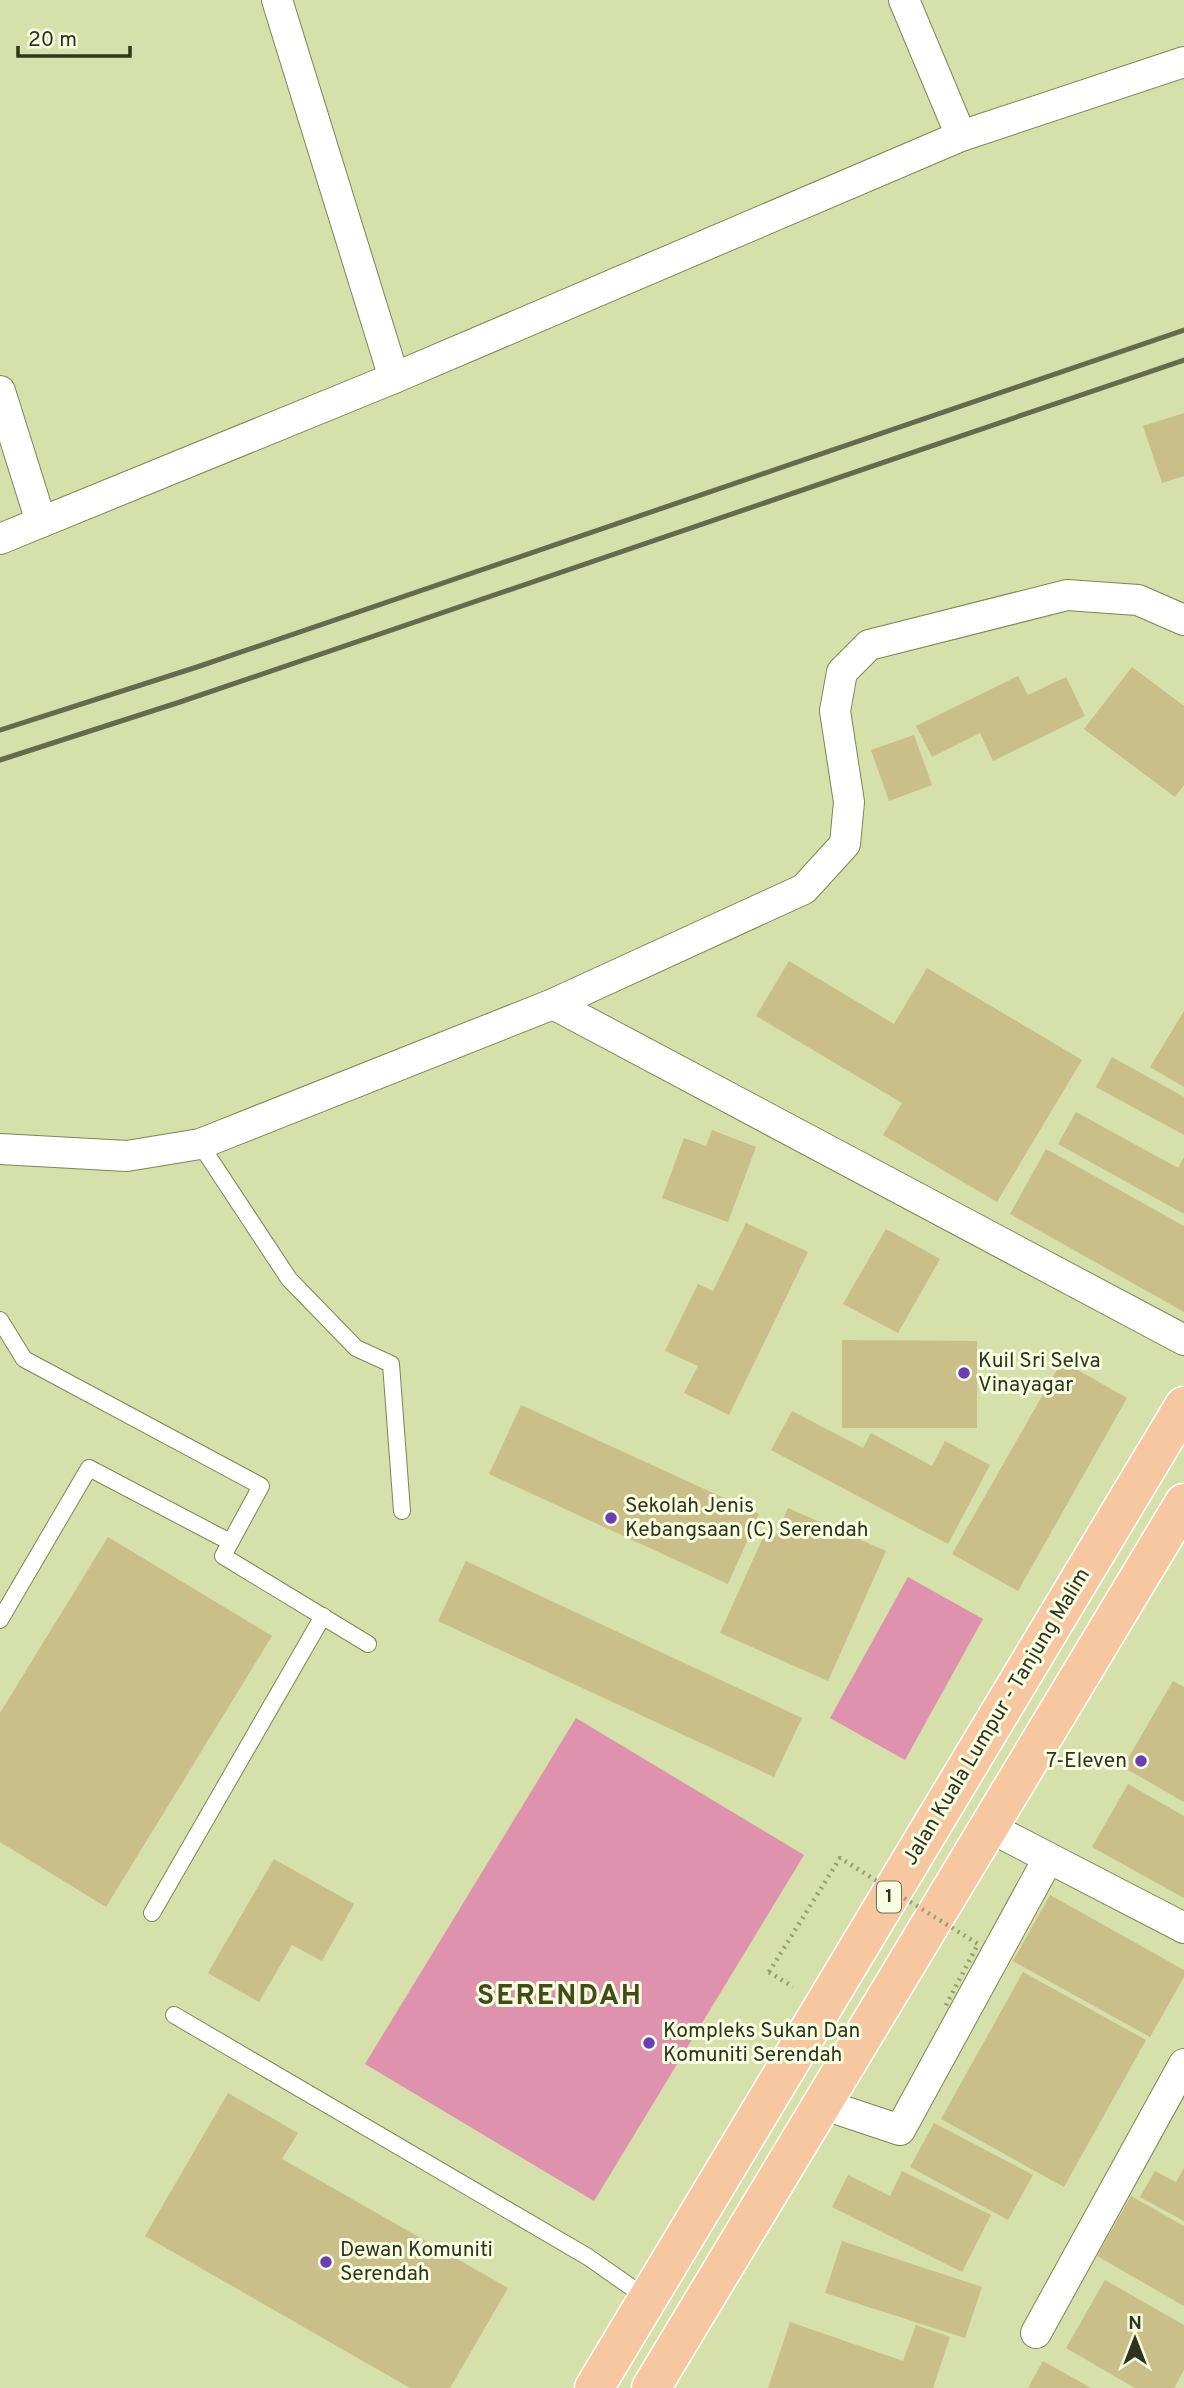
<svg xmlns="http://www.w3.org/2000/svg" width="1184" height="2388" font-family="Overpass,sans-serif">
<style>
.green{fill:#de92ad}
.building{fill:#cabe89}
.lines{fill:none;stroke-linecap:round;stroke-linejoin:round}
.service-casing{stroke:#7d8654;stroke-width:18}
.minor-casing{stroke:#7d8654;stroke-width:32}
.primary-casing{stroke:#fff;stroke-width:41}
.path{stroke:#949d74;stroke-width:4.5;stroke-dasharray:2 5;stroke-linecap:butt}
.service{stroke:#fff;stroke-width:16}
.minor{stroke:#fff;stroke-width:30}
.primary{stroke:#f7c7a2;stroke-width:38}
.rail{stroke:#646a4b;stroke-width:5}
.path-bridge{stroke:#949d74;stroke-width:4.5;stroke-dasharray:2 5;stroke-linecap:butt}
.poi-dot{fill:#6c3eb6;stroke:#f8fee2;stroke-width:2.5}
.labels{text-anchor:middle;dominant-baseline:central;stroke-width:6;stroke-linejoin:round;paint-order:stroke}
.shield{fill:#f8fee2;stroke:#6c715a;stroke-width:2}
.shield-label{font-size:19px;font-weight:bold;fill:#30341f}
.poi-label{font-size:21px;fill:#30341f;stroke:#f8fee2;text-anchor:start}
.street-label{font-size:21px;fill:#30341f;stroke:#f8fee2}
.district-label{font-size:28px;font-weight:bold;letter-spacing:2px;fill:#434b19;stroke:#f8fee2}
</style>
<rect width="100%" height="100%" fill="#d5e0aa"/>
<g class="green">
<path d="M908,1577l75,42 -78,141 -75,-42z"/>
<path d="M576,1718l228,137 -210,346 -229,-137z"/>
</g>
<g class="building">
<path d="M1184,413v63l-22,7 -19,-57z"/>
<path d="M1132,667l52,39v79l-9,12 -91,-68z"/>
<path d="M1018,676l10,19 38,-18 19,39 -92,45 -13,-28 -48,24 -16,-31z"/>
<path d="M914,735l18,50 -43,16 -18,-51z"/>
<path d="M789,961l105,63 33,-56 155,92 -85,142 -114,-67 19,-32 -146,-87z"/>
<path d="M1184,1011v76l-34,-20z"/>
<path d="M1112,1057l72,40v38l-88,-48z"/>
<path d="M1076,1112l102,56 6,-11v57l-126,-70z"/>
<path d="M712,1130l44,17 -28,75 -66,-24 22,-60 22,8z"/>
<path d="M1046,1149l138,77v86l-174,-98z"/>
<path d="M746,1223l62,29 -79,163 -45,-22 14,-27 -33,-15 33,-67 15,7z"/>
<path d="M886,1229l54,30 -42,74 -55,-29z"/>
<path d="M842,1340l135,1v87h-135z"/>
<path d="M1062,1361l65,37 -109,193 -66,-37z"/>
<path d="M521,1405l238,109 -31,70 -239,-110z"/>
<path d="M792,1411l71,37 8,-15 61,33 13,-25 45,24 -42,79 -177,-94z"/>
<path d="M788,1508l98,43 -58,130 -108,-48 45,-100 10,4z"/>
<path d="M108,1537l164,99 -166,271 -106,-65v-129z"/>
<path d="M466,1561l336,157 -28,59 -336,-156z"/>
<path d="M1173,1681l11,6v115l-61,-35z"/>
<path d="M1128,1784l56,32v82l-92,-51z"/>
<path d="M274,1859l80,45 -32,57 -30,-16 -33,57 -51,-29z"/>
<path d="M1050,1895l134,75v7l-34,60 -137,-76z"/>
<path d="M1023,1972l123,68 -82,147 -123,-68z"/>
<path d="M228,2093l70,40 -16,26 226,129 -58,100h-40l-265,-152z"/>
<path d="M934,2123l99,52 -25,45 -98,-53z"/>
<path d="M1184,2168v53l-44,-24 15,-26 21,11z"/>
<path d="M902,2171l89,44 -29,57 -130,-65 16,-32 42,21z"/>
<path d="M1131,2196l53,30v80l-87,-50z"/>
<path d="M842,2241l140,46 -17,51 -140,-45z"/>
<path d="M1105,2280l79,45v45l-10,18h-39l-69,-40z"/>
<path d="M790,2322l113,39 13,-36 34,12 -17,51h-165z"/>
<path d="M1043,2361l48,27h-63z"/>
</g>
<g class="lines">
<g class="service-casing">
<g id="service">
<path d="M200,1144l89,135 67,69 35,16 11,147"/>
<path d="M0,1320l24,39 237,127 -38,70 145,88"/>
<path d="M0,1620l89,-152 141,74"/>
<path d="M152,1913l171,-297"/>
<path d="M174,2015l414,242 60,42"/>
</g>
</g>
<g class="minor-casing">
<g id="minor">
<path d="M277,0l117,378"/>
<path d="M904,0l57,136"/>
<path d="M0,391l41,131"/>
<path d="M0,539l394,-161 567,-242 223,-74"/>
<path d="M553,1004l631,336"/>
<path d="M0,1149l127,7 73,-12 353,-140 251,-115 41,-45 4,-42 -14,-91 7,-39 27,-27 198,-50 71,5 46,20"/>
<path d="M989,1827l195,101"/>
<path d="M822,2104l78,26 148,-271"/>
<path d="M1036,2333l148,-269"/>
</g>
</g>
<g class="primary-casing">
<g id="primary">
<path d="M594,2388l590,-982"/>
<path d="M651,2388l533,-885"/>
</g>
</g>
<path class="path" d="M769,1972l24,15"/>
<use href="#service" class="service"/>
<use href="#minor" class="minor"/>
<use href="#primary" class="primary"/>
<g class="rail">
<path d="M0,730l197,-63 987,-337"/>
<path d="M0,760l180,-58 1004,-342"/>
</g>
<path class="path-bridge" d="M769,1972l71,-114 138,86 -33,63"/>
</g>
<g class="poi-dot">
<circle cx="964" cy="1373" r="7"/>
<circle cx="611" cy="1518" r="7"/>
<circle cx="1141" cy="1761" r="7"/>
<circle cx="649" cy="2043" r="7"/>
<circle cx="326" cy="2262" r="7"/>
</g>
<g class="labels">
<rect class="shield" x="877" y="1881.5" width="24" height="31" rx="5"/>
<g class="shield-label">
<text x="889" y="1897">1</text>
</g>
<g class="poi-label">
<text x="978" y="1361">Kuil Sri Selva<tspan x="978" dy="24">Vinayagar</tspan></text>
<text x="625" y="1506">Sekolah Jenis<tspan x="625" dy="24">Kebangsaan (C) Serendah</tspan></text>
<text x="1127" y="1761" text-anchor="end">7-Eleven</text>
<text x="663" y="2031">Kompleks Sukan Dan<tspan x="663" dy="24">Komuniti Serendah</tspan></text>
<text x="340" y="2250">Dewan Komuniti<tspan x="340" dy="24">Serendah</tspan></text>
</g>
<g class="street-label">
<text transform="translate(997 1717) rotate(-59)">Jalan Kuala Lumpur - Tanjung Malim</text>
</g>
<g class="district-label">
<text x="560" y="1997">SERENDAH</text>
</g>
</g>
<g transform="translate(1135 2339)" stroke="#f8fee2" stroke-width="5" paint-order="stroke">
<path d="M0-5L12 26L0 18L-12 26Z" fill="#30341f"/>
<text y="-10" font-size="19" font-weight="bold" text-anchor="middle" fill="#30341f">N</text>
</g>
<path d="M18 46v10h112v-10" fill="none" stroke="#30341f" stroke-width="3.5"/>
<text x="28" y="46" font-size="21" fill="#30341f" stroke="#f8fee2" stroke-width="5" paint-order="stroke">20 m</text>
</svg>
